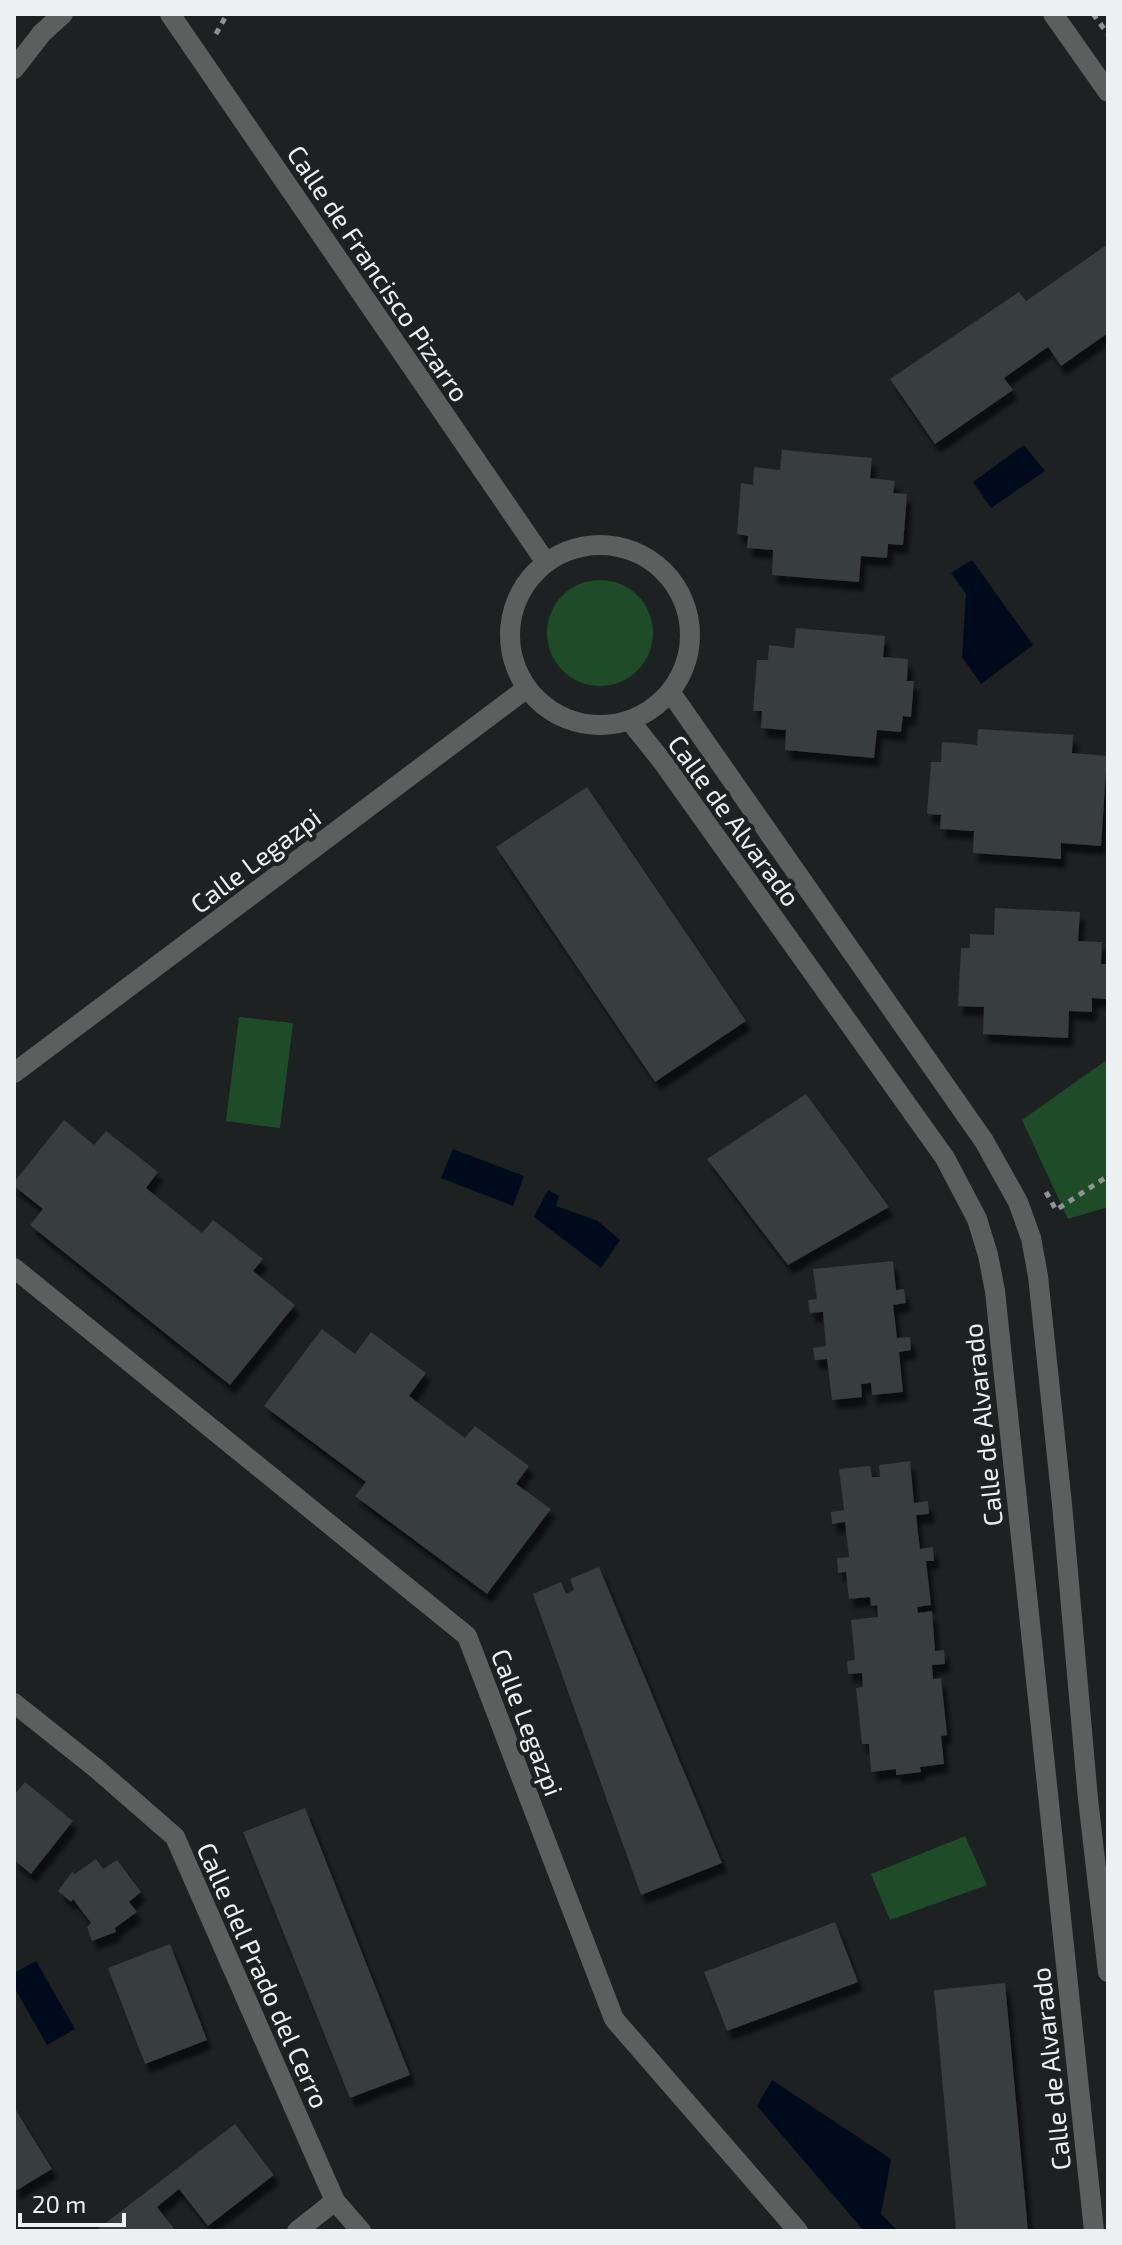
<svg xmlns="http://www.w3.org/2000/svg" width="1122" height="2245" font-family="'Exo 2',sans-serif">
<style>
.green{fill:#1f4c28}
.water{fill:#000a1d}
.building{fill:#383c3e;filter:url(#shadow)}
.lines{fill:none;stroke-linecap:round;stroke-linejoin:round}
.path{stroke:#8e9292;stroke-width:5;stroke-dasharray:6 6;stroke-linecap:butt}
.street{stroke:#5d5f5e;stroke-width:20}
.labels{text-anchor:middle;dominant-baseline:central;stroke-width:8;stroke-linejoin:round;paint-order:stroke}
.street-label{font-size:26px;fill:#edf0f0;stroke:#1d2122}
</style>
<defs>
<filter id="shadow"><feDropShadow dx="5" dy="9" stdDeviation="2" flood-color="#0009"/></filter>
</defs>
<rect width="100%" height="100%" fill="#1d2122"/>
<g class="green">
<circle cx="600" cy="633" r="53"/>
<path d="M239,1017l54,6 -13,105 -54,-7z"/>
<path d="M1108,1059v148l-40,12 -46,-99z"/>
<path d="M965,1836l22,49 -97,35 -19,-46z"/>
</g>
<g class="water">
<path d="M1024,445l21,26 -54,37 -18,-26z"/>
<path d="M972,560l61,85 -52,39 -19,-27 4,-63 -15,-21z"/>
<path d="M453,1149l71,27 -11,30 -72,-28z"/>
<path d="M548,1190l11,6 -3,10 42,15 22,19 -19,28 -67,-51z"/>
<path d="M36,1961l39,68 -28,16 -33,-58v-14z"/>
<path d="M772,2080l119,79 -10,55 17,17h-34l-107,-125z"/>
</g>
<g class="building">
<path d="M1108,244v89l-47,33 -13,-19 -44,31 9,12 -78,54 -45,-65 129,-87 7,9z"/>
<path d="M782,450l90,8 -2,20 25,3 -2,12 14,1 -4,51 -15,-1 -1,14 -26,-2 -2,26 -87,-7 1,-25 -26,-2 1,-12 -11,-2 4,-51 12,2 1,-18 26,3z"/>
<path d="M796,628l89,8 -2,21 25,2 -1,22h7l-3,36 -8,-1 -2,16 -24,-2 -3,28 -89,-8 1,-20 -25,-2 1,-17h-9l4,-51h11l1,-15 25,3z"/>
<path d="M978,729l95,6 -1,18 35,3 -6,90 -40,-3v16l-88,-6 1,-22 -34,-2 1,-14 -14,-1 4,-52h10l1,-20 35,3z"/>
<path d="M587,787l159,234 -91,61 -159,-235z"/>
<path d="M995,908l85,4 -2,29 24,1 -1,22h7l-1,35 -15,-1v14l-23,-1 -1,27 -85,-4 1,-27 -26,-1 3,-58h9v-14l24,1z"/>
<path d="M806,1094l83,113 -101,58 -81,-106z"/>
<path d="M64,1120l30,25 12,-14 52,41 -12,16 56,45 11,-13 50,39 -10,12 42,34 -65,80 -200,-160 13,-16 -29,-23v-4z"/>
<path d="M893,1261l3,29 8,-1 2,14 -13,2 4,33 13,-1 1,13 -12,2 4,40 -31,3 -1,-12 -10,1 1,13 -30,3 -5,-41 -12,1 -2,-12 13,-2 -3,-34 -13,1 -2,-13 9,-1 -4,-30z"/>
<path d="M322,1329l33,25 16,-22 55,41 -17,23 56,42 10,-12 54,40 -13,18 35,25 -64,85 -132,-98 11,-14 -102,-76z"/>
<path d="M910,1461l4,42 14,-2 1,13 -13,1 4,34 13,-2 1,14h-8l5,44 -14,2 1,6 14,-2 3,40 9,-1 1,14 -13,1 1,14 8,-1 6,57 -6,1 3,28 -24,3 1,5 -25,3v-6l-25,3 -2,-28h-7l-6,-56 7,-1 -1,-14 -14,1 -1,-13 8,-1 -4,-40 27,-3 -1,-12 -6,1 -1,-9 -21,2 -3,-27 -8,1 -1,-15 12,-1 -4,-35 -13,2 -1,-12 13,-2 -5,-41 31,-3 2,11h8l-1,-12z"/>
<path d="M599,1567l123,296 -81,32 -108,-301 28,-12 5,12 8,-4 -4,-11z"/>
<path d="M25,1782l48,39 -42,53 -17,-14v-65z"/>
<path d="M305,1808l105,267 -60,23 -107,-266z"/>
<path d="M96,1859l7,10 14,-9 24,32 -12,10 8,10 -22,16 1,4 -24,9 -5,-14 4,-4 -18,-24 -2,3 -13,-11 14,-19 3,2z"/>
<path d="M835,1922l23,60 -131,49 -23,-59z"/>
<path d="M170,1944l37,96 -62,24 -37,-96z"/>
<path d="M1005,1983l23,248h-72l-22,-241z"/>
<path d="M14,2107l38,62 -38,23z"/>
<path d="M235,2124l39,51 -66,51 -29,-37 -22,18 19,24h-81z"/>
</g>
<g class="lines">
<g class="path">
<path d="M1093,14l15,20"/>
<path d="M216,34l11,-20"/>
<path d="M1046,1192l10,18 52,-34"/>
</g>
<g class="street">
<path d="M170,14l375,547"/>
<path d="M1053,14l55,78"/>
<path d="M14,69l28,-36 21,-19"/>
<circle cx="600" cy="635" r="90"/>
<path d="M671,693l313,448 34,61 13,36 7,38 24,228 26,295 20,173"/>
<path d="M630,721l32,40 283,397 32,61 11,36 7,36 99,940"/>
<path d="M14,1073l513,-385"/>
<path d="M14,1268l453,368 147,383 184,212"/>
<path d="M14,1703l83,66 78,68 160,364 26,30"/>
<path d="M297,2231l38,-30"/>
</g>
</g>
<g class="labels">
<g class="street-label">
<text transform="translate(379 273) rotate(56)">Calle de Francisco Pizarro</text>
<text transform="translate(735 820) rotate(54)">Calle de Alvarado</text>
<text transform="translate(255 860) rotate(-37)">Calle Legazpi</text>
<text transform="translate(982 1425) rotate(-96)">Calle de Alvarado</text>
<text transform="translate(528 1722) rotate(69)">Calle Legazpi</text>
<text transform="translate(264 1975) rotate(66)">Calle del Prado del Cerro</text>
<text transform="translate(1050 2069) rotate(-96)">Calle de Alvarado</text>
</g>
</g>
<rect width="1122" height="2245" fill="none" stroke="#edf0f0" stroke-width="32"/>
<path d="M20 2213v12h104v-12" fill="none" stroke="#edf0f0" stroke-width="4"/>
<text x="32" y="2213" font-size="24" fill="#edf0f0" stroke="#1d2122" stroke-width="6" paint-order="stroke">20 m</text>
</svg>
